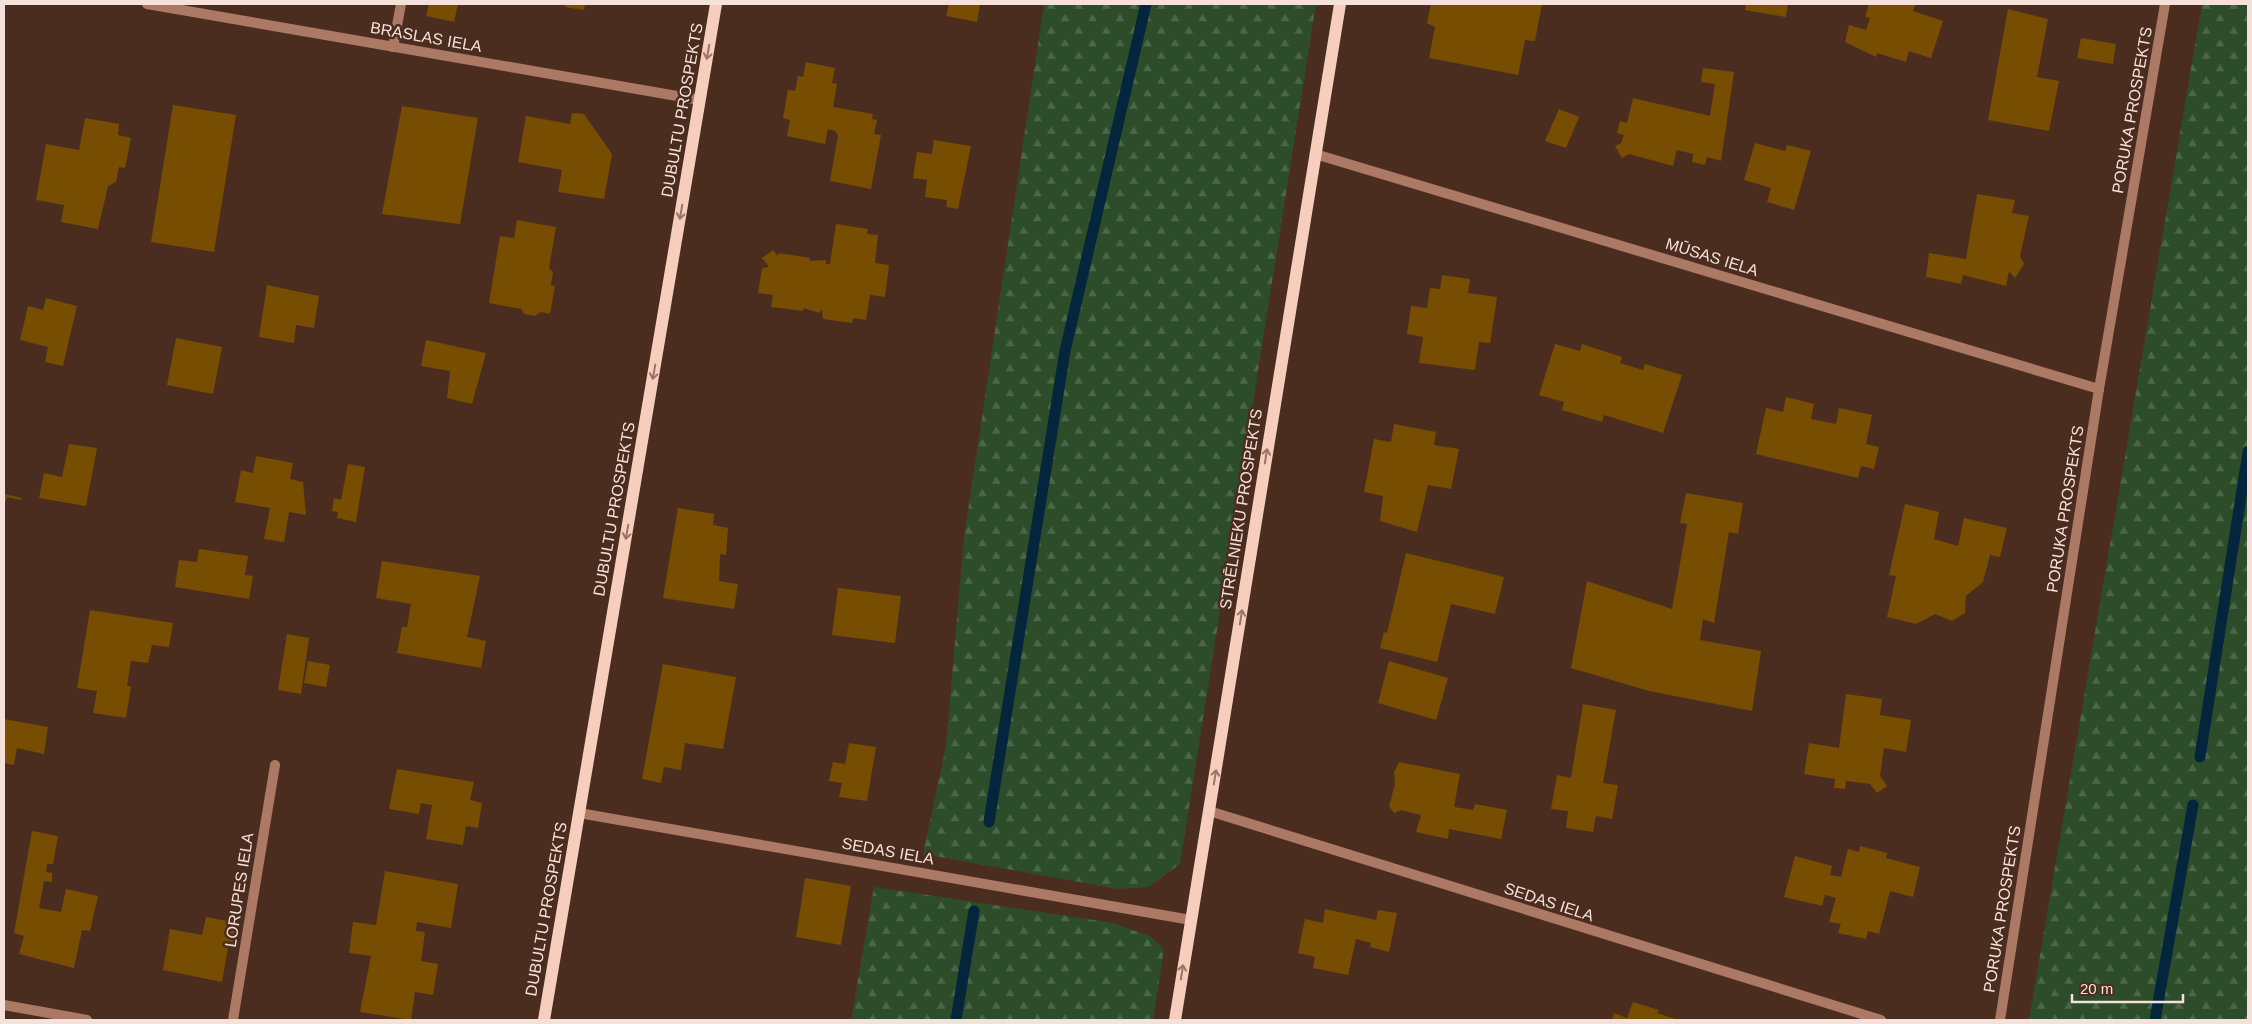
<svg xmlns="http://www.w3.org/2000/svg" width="2252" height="1024" font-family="Arial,sans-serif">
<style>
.forest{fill:url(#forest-firs)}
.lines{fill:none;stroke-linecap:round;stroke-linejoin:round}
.stream{stroke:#04263d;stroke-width:11}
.building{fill:#774d02}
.service{stroke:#ac7965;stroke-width:10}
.minor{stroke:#ac7965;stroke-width:10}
.primary{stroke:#f7cdbd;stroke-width:12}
.oneway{stroke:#987567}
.labels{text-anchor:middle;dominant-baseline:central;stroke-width:5;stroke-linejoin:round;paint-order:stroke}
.street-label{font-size:16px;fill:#f5e1d9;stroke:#4b2d20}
</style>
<defs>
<pattern id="forest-firs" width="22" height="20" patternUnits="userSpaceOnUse" patternTransform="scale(1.25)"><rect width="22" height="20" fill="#2c4c2a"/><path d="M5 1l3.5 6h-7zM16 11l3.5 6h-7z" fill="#4b6648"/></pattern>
</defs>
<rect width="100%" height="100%" fill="#4b2d20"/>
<g class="forest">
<path d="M1044,4h272l-136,860 -32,23 -30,2 -195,-35 23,-108 18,-209z"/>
<path d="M2202,4h46v1016h-219z"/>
<path d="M874,887l240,36 37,14 13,12 -11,71h-302z"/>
</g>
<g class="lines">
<g class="stream">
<path d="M2200,757l48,-305"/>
<path d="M989,822l76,-471 81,-347"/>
<path d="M956,1020l18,-109"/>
<path d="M2155,1020l38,-215"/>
</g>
</g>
<g class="building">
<path d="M429,4h29l-4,18 -28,-6z"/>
<path d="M565,4h20l-1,6 -19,-3z"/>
<path d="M949,4h31l-3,18 -31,-6z"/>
<path d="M1431,4h111l-7,37 -10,-1 -7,35 -89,-17 6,-31 -8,-4z"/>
<path d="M1746,4h42l-2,13 -41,-7z"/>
<path d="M1869,4h47l-3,7 30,10 -12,37 -22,-7 -3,11 -29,-9 -1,4 -31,-15 4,-17 17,5 4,-12 -5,-1z"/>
<path d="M2008,9l40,10 -11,58 22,4 -10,50 -61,-11z"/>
<path d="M2081,38l35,6 -3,20 -36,-6z"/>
<path d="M806,62l29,6 -3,15 5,1 -4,23 40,7 -1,5 5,1 -3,14 7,1 -10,54 -41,-8 8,-46 -3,-4 -7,-2 -3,15 -38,-8 3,-16 -7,-2 5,-28 7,1 3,-15 5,1z"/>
<path d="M1703,68l31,4 -13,89 -14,-4 -2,8 -13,-3 1,-8 -16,-4 -4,16 -44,-12 -7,4 -7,-12 6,-3 3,-8 -7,-2 3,-12 7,2 6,-25 77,18 5,-32 -14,-2z"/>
<path d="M173,105l63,10 -22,137 -63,-10z"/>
<path d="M402,106l76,12 -18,106 -78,-10z"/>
<path d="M1559,109l20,8 -13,31 -21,-7z"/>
<path d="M572,113l12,1 28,40 -8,45 -46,-7 4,-22 -44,-8 8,-46 44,8z"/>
<path d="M85,118l34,6 -1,11 13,3 -6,30 -6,-1 -3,15 -8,4 -10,43 -37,-7 3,-17 -28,-5 10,-56 33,6z"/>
<path d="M934,140l37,6 -13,63 -12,-2 1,-7 -22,-3 2,-17 -14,-2 4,-26 15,2z"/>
<path d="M1755,143l30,8 2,-6 24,6 -17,59 -27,-8 4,-14 -27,-8z"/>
<path d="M1977,194l38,6 -3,13 17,3 -9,40 4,8 -9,14 -6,-7 -3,15 -43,-11 -2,9 -35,-7 3,-24 37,6z"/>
<path d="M517,220l39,7 -7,41 4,4 -2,13 4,1 -5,28 -9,-2 -6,4 -11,-2 -3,-5 -32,-6 11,-67 14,2z"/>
<path d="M836,224l32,5 -1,5 11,1 -3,28 14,2 -4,32 -15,-2 -4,25 -13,-2 -1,5 -29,-4 -1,-9 -3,3 -15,-5 -1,3 -32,-4 2,-12 -15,-2 4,-25 7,-1 -7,-9 11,-8 5,6 1,-3 31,5v3l16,-1v4h4z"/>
<path d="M1442,275l28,4 -2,14 29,4 -7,46 -11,-1 -4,28 -56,-7 4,-26 -16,-3 4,-28 16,2 3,-20 10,1z"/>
<path d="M267,285l52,11 -5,32 -18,-3 -2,18 -35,-6z"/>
<path d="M46,298l31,8 -14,60 -18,-4 3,-15 -28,-7 8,-34 15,4z"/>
<path d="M176,338l46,9 -9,47 -46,-9z"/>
<path d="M426,340l60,13 -14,51 -25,-6 3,-27 -29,-5z"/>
<path d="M1555,344l25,7 2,-7 40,13 -2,6 23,7 2,-6 37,11 -19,58 -59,-18 -2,7 -40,-12 2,-8 -25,-7z"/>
<path d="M1786,397l28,7 -3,15 25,5 3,-16 33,7 -6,29 13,3 -5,22 -13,-3 -3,12 -102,-24 10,-46 17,4z"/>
<path d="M1394,424l42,8 -2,13 25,4 -8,40 -23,-4 -11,47 -37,-11 3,-25 -19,-4 10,-53 17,3z"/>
<path d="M69,444l28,4 -11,58 -47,-8 5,-25 18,4z"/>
<path d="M256,456l37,7 -3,16 13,3 3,33 -17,-3 -5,30 -20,-3 6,-31 -35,-6 6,-32 12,3z"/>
<path d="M348,464l17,3 -9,55 -19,-4 1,-6 -6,-1 2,-13 7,2z"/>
<path d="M1686,493l57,10 -5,31 -9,-2 -15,91 -11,-4 -3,21 61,11 -9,60 -103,-20 -78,-23 16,-87 85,28 15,-85 -7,-1z"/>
<path d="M4,494l18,4 -1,2 -14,-3 -3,9z"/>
<path d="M1905,504l34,8 -5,27 24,7 6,-28 43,10 -7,29 -10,-2 -7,27 -17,14 -1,17 -13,8 -17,-7 -19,10 -29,-7 9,-41 -7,-1z"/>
<path d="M678,508l36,6 -1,11 15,3 -2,27 -6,-1 -1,27 19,3 -4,25 -71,-11z"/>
<path d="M199,549l49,7 -3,19 8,1 -4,23 -74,-12 4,-27 18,2z"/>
<path d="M1406,553l98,24 -9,37 -44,-10 -14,58 -57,-14 4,-16 3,1z"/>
<path d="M382,561l98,15 -13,61 19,4 -5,27 -84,-15 5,-26h5l4,-23 -35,-6z"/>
<path d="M838,588l63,8 -6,47 -63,-8z"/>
<path d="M90,610l83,13 -4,24 -17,-2 -4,18 -17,-2 -4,25h4l-5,32 -33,-5 4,-22 -20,-3z"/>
<path d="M287,634l22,4 -8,56 -23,-4z"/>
<path d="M308,661l22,4 -4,22 -22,-4z"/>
<path d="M1389,661l59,17 -12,42 -58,-17z"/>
<path d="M663,664l73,13 -13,72 -38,-6 -4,27 -17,-3 -3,16 -19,-4z"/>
<path d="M1846,694l36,5 -2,16 31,5 -5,32 -22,-4 -4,28 7,10 -10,7 -7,-9 -24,-3 -1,8 -11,-1 1,-9 -31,-5 5,-31 30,5z"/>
<path d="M1583,704l33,6 -13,73 15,2 -6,34 -16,-3 -3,16 -27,-4 2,-17 -17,-2 6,-34 14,3z"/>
<path d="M4,719l44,8 -4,27 -27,-6 -3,17 -10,-2z"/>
<path d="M849,743l27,4 -9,54 -28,-4 3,-14 -13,-2 4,-19 12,2z"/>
<path d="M1399,762l61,12 -6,33 19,3 2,-6 32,6 -6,29 -52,-10 -1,10 -32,-7 5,-17 -20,-5 -7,3 -5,-7 6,-22 -1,-12z"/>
<path d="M397,769l77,13 -4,18 12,3 -4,25 -12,-2 -3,19 -37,-6 6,-34 -11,-2 -2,11 -30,-5z"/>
<path d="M32,831l26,5 -5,28h-6l-1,8 6,1v9l-8,-1 -5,27 22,4 5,-23 32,7 -8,35 -8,-1 -8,38 -55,-14 5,-18 -10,-3z"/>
<path d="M1860,846l27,7 -1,5 34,9 -7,30 -23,-6 -11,43 -11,-3 -2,8 -28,-6 3,-9 -12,-2 7,-24 -11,-3 -3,11 -38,-9 11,-41 37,10 -2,9 11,2 7,-28 11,3z"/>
<path d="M385,871l73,13 -7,44 -34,-6 -1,9 9,1 -4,29 17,3 -5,31 -18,-3 -4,28 -51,-8 11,-56 -22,-3 4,-31 23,3z"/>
<path d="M805,878l46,8 -10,59 -45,-8z"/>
<path d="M1325,909l51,11 2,-10 19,3 -8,39 -19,-5 1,-4 -15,-4 -8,36 -35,-7 2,-11 -17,-4 7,-34 18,4z"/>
<path d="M206,917l31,6 -4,19 -4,-1 -7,41 -59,-12 7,-41 32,6z"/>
<path d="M1633,1002l26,8 -2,3 21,7h-66l2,-7 13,5z"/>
</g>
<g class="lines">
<g class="service">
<path d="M393,47l8,-43"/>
<path d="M233,1020l42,-255"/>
</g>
<g class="minor">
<path d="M147,4l553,96"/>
<path d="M1315,154l784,235"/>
<path d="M1209,811l672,209"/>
<path d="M579,813l612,107"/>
<path d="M4,1005l83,15"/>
<path d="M2000,1020l99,-631 66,-385"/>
</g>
<g class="primary">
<path d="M544,1020l172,-1016"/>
<path d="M1175,1020l165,-1016"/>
</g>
</g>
<defs><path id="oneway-shaft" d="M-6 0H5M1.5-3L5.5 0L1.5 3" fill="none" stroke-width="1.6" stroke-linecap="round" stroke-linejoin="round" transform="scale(1.25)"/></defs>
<g class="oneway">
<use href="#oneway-shaft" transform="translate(708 52) rotate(100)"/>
<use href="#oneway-shaft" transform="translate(681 212) rotate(100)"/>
<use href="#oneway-shaft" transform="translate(654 372) rotate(100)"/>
<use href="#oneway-shaft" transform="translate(1266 456) rotate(-81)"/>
<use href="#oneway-shaft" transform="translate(627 532) rotate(100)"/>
<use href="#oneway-shaft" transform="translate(1241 617) rotate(-81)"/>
<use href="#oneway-shaft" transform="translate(1215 777) rotate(-81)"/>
<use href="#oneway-shaft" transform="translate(1182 972) rotate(-81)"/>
</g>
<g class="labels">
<g class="street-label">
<text transform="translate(426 37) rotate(10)">BRASLAS IELA</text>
<text transform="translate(682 110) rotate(-80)">DUBULTU PROSPEKTS</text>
<text transform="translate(2132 110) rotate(-80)">PORUKA PROSPEKTS</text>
<text transform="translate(1712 257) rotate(17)">MŪSAS IELA</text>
<text transform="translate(614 509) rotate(-80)">DUBULTU PROSPEKTS</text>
<text transform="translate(1241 509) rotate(-81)">STRĒLNIEKU PROSPEKTS</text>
<text transform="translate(2065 509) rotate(-81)">PORUKA PROSPEKTS</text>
<text transform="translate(888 851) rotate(10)">SEDAS IELA</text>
<text transform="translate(239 890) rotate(-81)">LORUPES IELA</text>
<text transform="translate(1549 902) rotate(18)">SEDAS IELA</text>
<text transform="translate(546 909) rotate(-80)">DUBULTU PROSPEKTS</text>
<text transform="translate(2002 909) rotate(-81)">PORUKA PROSPEKTS</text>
</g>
</g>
<rect width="2252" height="1024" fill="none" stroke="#f5e1d9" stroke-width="10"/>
<path d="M2072 994v8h111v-8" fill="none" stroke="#f5e1d9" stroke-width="2.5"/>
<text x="2080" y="994" font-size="15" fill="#f5e1d9" stroke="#4b2d20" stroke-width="4" paint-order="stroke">20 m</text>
</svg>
